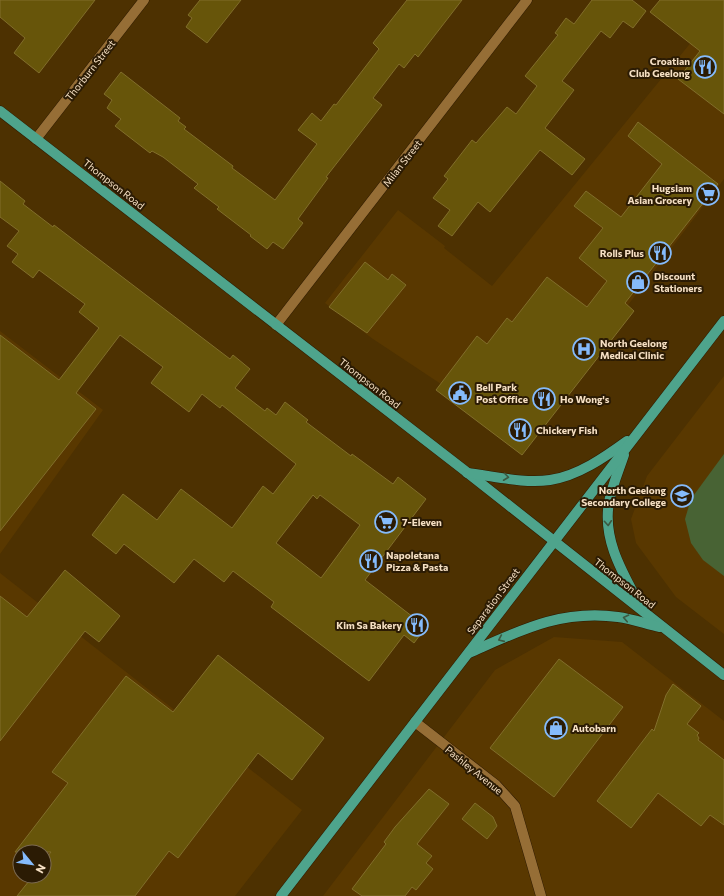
<svg xmlns="http://www.w3.org/2000/svg" width="724" height="896" font-family="Commissioner,sans-serif">
<style>
.built{fill:#593800;fill-rule:evenodd}
.green{fill:#486334}
.building{fill:#67550a;stroke:#816e2b;fill-rule:evenodd}
.lines{fill:none;stroke-linecap:round;stroke-linejoin:round}
.minor-casing{stroke:#2e1a00;stroke-width:11}
.major-casing{stroke:#2e1a00;stroke-width:11}
.minor{stroke:#966e36;stroke-width:10}
.major{stroke:#4ea48c;stroke-width:10}
.oneway{stroke:#3b5941}
.labels{text-anchor:middle;dominant-baseline:central;stroke-width:4;stroke-linejoin:round;paint-order:stroke}
.poi-label{font-size:10px;font-weight:bold;fill:#f6e0c4;stroke:#2b1b04;text-anchor:start}
.street-label{font-size:10px;fill:#f6e0c4;stroke:#2b1b04}
</style>
<rect width="100%" height="100%" fill="#4d3101"/>
<g class="built">
<path d="M724,2v177l-166,218 -117,-13 -68,-45 -48,-36 73,-93 47,36 -1,2 48,38z"/>
<path d="M0,331l103,79 -103,144z"/>
<path d="M724,376v258l-48,-37 -40,-54 -5,-24 16,-43z"/>
<path d="M0,573l302,237 -67,86h-235zM20,852h24v24h-24z"/>
<path d="M554,637l68,5 102,79v175h-401l172,-226z"/>
</g>
<path class="green" d="M724,454v122l-21,-16 -12,-17 -6,-24 6,-20z"/>
<g class="building">
<path d="M0,0h95l-56,73 -25,-20 11,-15 -25,-21z"/>
<path d="M200,0h41l-34,43 -21,-16 6,-9 -4,-3z"/>
<path d="M407,0h55l-44,57 -3,-3 -11,14 -5,-4 -26,34 9,7 -56,72 2,1 -30,41 5,4 -20,26 -10,-7 -6,7 -17,-13 1,-1 -34,-26 2,-2 -25,-19 4,-4 -35,-27 -11,-6 -2,2 -35,-27 6,-7 -14,-11 5,-8 -8,-6 17,-22 59,46 -2,3 8,6 -2,2 49,37 -1,2 43,32 42,-56 -19,-14 14,-17 9,8 13,-17 2,1 43,-56 -6,-6z"/>
<path d="M592,0h40l14,11 -13,17 -10,-7 -13,17 -9,-7 -39,50 12,9 -29,38 40,31 -13,16 -32,-25 -50,62 -12,-10 -26,34 -14,-10 12,-16 -17,-12 15,-19 -4,-3 28,-36 4,3 31,-36 9,7 21,-28 -12,-10 33,-41 -3,-2 11,-15 8,6z"/>
<path d="M660,0h64v114l-46,-35 22,-28 -50,-39z"/>
<path d="M638,122l80,62 -93,119 9,8 -112,144 -86,-65 41,-54 10,8 20,-26 5,4 35,-45 40,30 20,-26 -28,-23 24,-30 -29,-22 12,-15 35,26 20,-26 21,-27 -34,-28z"/>
<path d="M0,181l25,20 -2,3 30,23 1,-2 176,134 3,-4 17,14 -15,19 30,23 2,-3 9,7 9,-13 23,18 -2,2 45,34 1,-2 41,30 5,-7 28,22 -61,81 61,47 -12,16 -10,-8 -35,46 -98,-74 3,-5 -41,-31 -9,11 -30,-23 -20,24 -50,-39 -8,10 -24,-19 31,-41 34,26 24,-31 51,39 31,-42 10,8 23,-30 -74,-59 -2,3 -18,-14 -13,18 -38,-29 12,-16 -43,-32 -44,58 20,16 -96,122v-196l59,45 40,-52 -20,-16 6,-8 -46,-34 -6,8 -21,-16 6,-8 -11,-8 12,-15 -19,-14zM313,495l4,4 3,-4 40,30 -39,53 -45,-35z"/>
<path d="M365,262l23,18 4,-6 14,11 -39,48 -38,-26z"/>
<path d="M65,570l55,46 -21,26 -14,-11 -85,110v-145l27,21z"/>
<path d="M218,655l106,83 -32,42 -34,-27 -80,105 -9,-7 -34,45h-118l16,-20h11v-15l7,-9h-36l53,-69 -16,-11 74,-96 47,36z"/>
<path d="M559,659l64,48 -69,90 -64,-49z"/>
<path d="M673,684l28,22 -14,18 12,9 -2,2 2,3 -1,2 26,20v65l-14,-10 -9,11 -43,-33 -27,35 -34,-27 55,-72 2,2 12,-36z"/>
<path d="M429,789l20,15 -32,40 15,12 -6,7 7,6 -17,21 -4,-3 -7,9h-43l-10,-7 34,-45 -2,-2 11,-15z"/>
<path d="M475,803l18,14 4,9 -10,13 -25,-20z"/>
</g>
<g class="lines">
<g class="minor-casing">
<g id="minor">
<path d="M36,139l108,-139"/>
<path d="M276,325l251,-325"/>
<path d="M415,722l81,63 19,21 26,90"/>
</g>
</g>
<g class="major-casing">
<g id="major">
<path d="M0,111l464,359 260,205"/>
<path d="M624,455c-5,15 -12,31 -15,47 -7,39 15,73 33,107"/>
<path d="M467,473c27,3 57,11 83,7 28,-4 55,-23 77,-39"/>
<path d="M469,653c50,-22 92,-44 149,-36 15,2 28,7 42,10"/>
<path d="M281,896l443,-575"/>
</g>
</g>
<use href="#minor" class="minor"/>
<use href="#major" class="major"/>
</g>
<defs><path id="oneway-chevron" d="M-2-3.5L2.5 0L-2 3.5" fill="none" stroke-width="1.6" stroke-linecap="round" stroke-linejoin="round"/></defs>
<g class="oneway">
<use href="#oneway-chevron" transform="translate(506 477) rotate(7)"/>
<use href="#oneway-chevron" transform="translate(608 523) rotate(86)"/>
<use href="#oneway-chevron" transform="translate(626 618) rotate(-168)"/>
<use href="#oneway-chevron" transform="translate(501 639) rotate(156)"/>
</g>
<defs>
<g id="restaurant-ring" transform="scale(1.15)"><circle r="9.5" fill="#2b1b04" stroke="#85bbfb" stroke-width="1.5"/><path d="M-5-6h1v4h1v-4h1v4h1v-4h1v5L-1.5 .5V6h-2V.5L-5-1ZM5-6V6H3V1.5H1.5Q1.5-4 5-6Z" fill="#85bbfb"/></g>
<g id="supermarket-ring" transform="scale(1.15)"><circle r="9.5" fill="#2b1b04" stroke="#85bbfb" stroke-width="1.5"/><path d="M-6-5.5h2.5l.6 2H6L4.5 2H-2.5L-4.4-4H-6ZM-1.5 3.2a1.3 1.3 0 1 0 .1 0ZM3 3.2a1.3 1.3 0 1 0 .1 0Z" fill="#85bbfb"/></g>
<g id="shop-ring" transform="scale(1.15)"><circle r="9.5" fill="#2b1b04" stroke="#85bbfb" stroke-width="1.5"/><path d="M-5-2.5h2.3a2.7 3.5 0 0 1 5.4 0H5L5.5 6h-11ZM-1.5-2.5h3a1.5 2.3 0 0 0-3 0Z" fill="#85bbfb"/></g>
<g id="hospital-ring" transform="scale(1.15)"><circle r="9.5" fill="#2b1b04" stroke="#85bbfb" stroke-width="1.5"/><path d="M-5-5h3v3.5h4V-5h3V5h-3V1.5h-4V5h-3Z" fill="#85bbfb"/></g>
<g id="civic-ring" transform="scale(1.15)"><circle r="9.5" fill="#2b1b04" stroke="#85bbfb" stroke-width="1.5"/><path d="M-.6-6.5H3V-4.5H.6V-3L4-1V1h2V6H-6V1h2V-1L-.6-3ZM-1.2 2.5V6h2.4V2.5Z" fill="#85bbfb"/></g>
<g id="school-ring" transform="scale(1.15)"><circle r="9.5" fill="#2b1b04" stroke="#85bbfb" stroke-width="1.5"/><path d="M0-5L7-2L0 1L-7-2ZM-4 1L0 2.5L4 1V4Q0 6-4 4Z" fill="#85bbfb"/></g>
</defs>
<g fill-rule="evenodd">
<use href="#restaurant-ring" x="705" y="67"/>
<use href="#supermarket-ring" x="708" y="194"/>
<use href="#restaurant-ring" x="660" y="253"/>
<use href="#shop-ring" x="638" y="282"/>
<use href="#hospital-ring" x="584" y="349"/>
<use href="#civic-ring" x="460" y="393"/>
<use href="#restaurant-ring" x="544" y="399"/>
<use href="#restaurant-ring" x="520" y="430"/>
<use href="#school-ring" x="682" y="496"/>
<use href="#supermarket-ring" x="386" y="522"/>
<use href="#restaurant-ring" x="371" y="561"/>
<use href="#restaurant-ring" x="417" y="625"/>
<use href="#shop-ring" x="556" y="728"/>
</g>
<g class="labels">
<g class="poi-label">
<text x="690" y="61" text-anchor="end">Croatian<tspan x="690" dy="12">Club Geelong</tspan></text>
<text x="692" y="188" text-anchor="end">Hugsiam<tspan x="692" dy="12">Asian Grocery</tspan></text>
<text x="644" y="253" text-anchor="end">Rolls Plus</text>
<text x="654" y="276">Discount<tspan x="654" dy="12">Stationers</tspan></text>
<text x="600" y="343">North Geelong<tspan x="600" dy="12">Medical Clinic</tspan></text>
<text x="476" y="387">Bell Park<tspan x="476" dy="12">Post Office</tspan></text>
<text x="560" y="399">Ho Wong's</text>
<text x="536" y="430">Chickery Fish</text>
<text x="666" y="490" text-anchor="end">North Geelong<tspan x="666" dy="12">Secondary College</tspan></text>
<text x="402" y="522">7-Eleven</text>
<text x="386" y="555">Napoletana<tspan x="386" dy="12">Pizza &amp; Pasta</tspan></text>
<text x="402" y="625" text-anchor="end">Kim Sa Bakery</text>
<text x="572" y="728">Autobarn</text>
</g>
<g class="street-label">
<text transform="translate(90 70) rotate(-52)">Thorburn Street</text>
<text transform="translate(402 163) rotate(-52)">Milan Street</text>
<text transform="translate(114 184) rotate(38)">Thompson Road</text>
<text transform="translate(370 383) rotate(38)">Thompson Road</text>
<text transform="translate(625 583) rotate(38)">Thompson Road</text>
<text transform="translate(493 601) rotate(-53)">Separation Street</text>
<text transform="translate(474 770) rotate(39)">Pashley Avenue</text>
</g>
</g>
<g transform="translate(32 864) rotate(119)"><circle r="19" fill="#2b1b04" stroke="#7c6a51"/>
<path d="M0-3L7 15L0 10L-7 15Z" fill="#85bbfb"/>
<text y="-6" font-size="11" font-weight="bold" text-anchor="middle" fill="#f6e0c4">N</text>
</g>
</svg>
